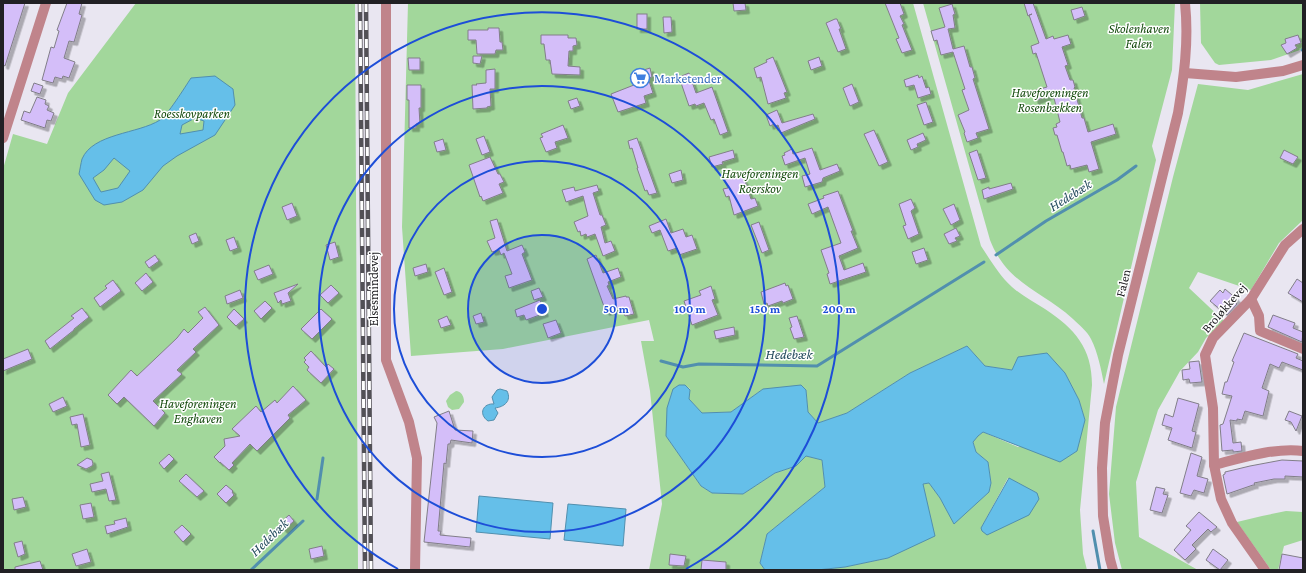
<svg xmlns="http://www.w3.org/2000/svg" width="1306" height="573" font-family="'Crimson Pro',serif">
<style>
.green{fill:#a2d79b;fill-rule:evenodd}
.water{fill:#65bfe9;stroke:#518fae;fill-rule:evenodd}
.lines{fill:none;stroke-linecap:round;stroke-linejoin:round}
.stream{stroke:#518fae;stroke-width:3}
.building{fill:#d4bef9;stroke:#817e88;filter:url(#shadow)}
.minor{stroke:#c0848b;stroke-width:10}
.rail-casing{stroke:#525056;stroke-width:4.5}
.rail{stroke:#fff;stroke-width:3;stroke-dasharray:9;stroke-linecap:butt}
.ring{fill:none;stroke:#1d4ed8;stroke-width:2}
.labels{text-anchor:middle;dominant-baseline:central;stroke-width:3;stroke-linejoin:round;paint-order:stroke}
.park-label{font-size:13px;font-style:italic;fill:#144b0d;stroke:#fff}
.shop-label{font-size:13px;fill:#366cbe;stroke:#fff;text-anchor:start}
.street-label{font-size:13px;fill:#212024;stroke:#fff}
.water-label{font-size:14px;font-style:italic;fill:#254c5e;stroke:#fff}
.centre{fill:#1d4ed8;stroke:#fff;stroke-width:2}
.ring-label{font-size:12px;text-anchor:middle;font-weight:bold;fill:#1d4ed8;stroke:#fff;stroke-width:3;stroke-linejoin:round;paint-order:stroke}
</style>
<defs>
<filter id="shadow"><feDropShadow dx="3.5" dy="3.5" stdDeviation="0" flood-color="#0004"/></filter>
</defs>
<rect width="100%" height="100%" fill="#e9e6f1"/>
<g class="green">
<path d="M136,3h219l3,567h-355v-401l10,-35 34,10 21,-51z"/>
<path d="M408,3h505l68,243c10,15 18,29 31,41 10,9 22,15 33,22 30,20 47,39 47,76l-12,125 3,44 4,16h-270l28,-3 43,-9 35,-74 6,-1 11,15 14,25 35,-31 2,-9 -3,-21 -12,-10 -3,-11 5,-5 5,-4 35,15 67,-27 -6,-20 -14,-27 -47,-16 -5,13 -28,-4 -18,-20 -57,27 -63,40 -29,10 -10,-11 -2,-22 -43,-1 -32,23 -29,1 -13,-14 1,-10 -5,-4 -19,51 35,50 11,7 31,1 32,-21 21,-7 10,-10 16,4 3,27 -58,47 -7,29 5,7h-116l13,-66 -12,-113 -9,-50h13l-5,-21 -146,29 -92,7 -9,-129zM1008,478l29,15 -56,35z"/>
<path d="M923,3h252l-3,67 -20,76 4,14 -52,224c-3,-15 -6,-31 -13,-45 -4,-8 -12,-14 -18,-20 -32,-29 -66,-35 -83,-79z"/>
<path d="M1200,3h103v46l-32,11 -52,5 -4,-2 -14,-20z"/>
<path d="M1303,74v146l-24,23 -28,47 -53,-18 -9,16 35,33 -18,17 -8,14 -18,19 -22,39 -22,72 3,55 59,33h-76l-7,-27 -6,-49 7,-87 57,-230 25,-93 50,6z"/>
<path d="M456,391c5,0 8,5 8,11l-5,7 -7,1 -4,-3 -2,-6 4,-6z"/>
<path d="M1286,511l17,1v28l-19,6 -6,24h-7l-34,-48 25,-6z"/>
</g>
<g class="water">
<path d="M215,76l18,13 2,16 -20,30 -38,21 -14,10 -20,24 -21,12 -18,3 -9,-5 -16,-26c1,-5 2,-11 3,-15 11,-26 56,-25 78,-39 7,-4 25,-33 31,-42zM195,118l9,3 -1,9 -23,4 2,-9zM114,158l16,13 -12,17 -17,4 -8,-14 11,-8z"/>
<path d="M967,346l18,20 27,4 6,-13 29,-4 18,20 14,27 6,20 -8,31 -17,11 -77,-30 -5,4 -5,6 3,10 12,10 3,21 -2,9 -35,32 -14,-26 -11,-15 -6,1 12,52 -47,22 -43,9 -28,3h-52l-5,-7 7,-29 58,-47 -3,-27 -16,-4 -10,10 -21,7 -32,21 -31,-1 -11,-7 -35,-50 1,-28 6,-19 6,-4h6l5,5 -1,9 13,14 29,-1 32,-23 38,-4 5,5 2,22 10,11 29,-10 63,-40z"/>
<path d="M500,389l7,2c5,10 -3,16 -12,17l3,5 -4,7 -6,1c-10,-7 -5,-18 6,-17l-2,-7 5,-7z"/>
<path d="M1009,478l28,15 2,6 -10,16 -42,20 -5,-4 -1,-3z"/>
<path d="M479,496l74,7 -3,36 -74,-7z"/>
<path d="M568,504l58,5 -3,37 -59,-6z"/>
</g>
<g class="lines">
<g class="stream">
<path d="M1302,50l1,-1"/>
<path d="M996,255l50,-34 71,-41 19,-14"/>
<path d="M661,361l22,6 16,-3 118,2 167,-104"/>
<path d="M317,499l6,-41"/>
<path d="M1093,531l7,39"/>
<path d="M251,570l52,-49"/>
</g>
</g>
<g class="building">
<path d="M3,3h22l-20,63 -2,-1z"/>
<path d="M67,3h15l-3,11 3,1 -8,27 -5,-1 -5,17 11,4 -6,16 -6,-2 -1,3 -7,-2 -2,6 -11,-3 9,-33 3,1 5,-17 -2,-1z"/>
<path d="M733,3h12l1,7 -12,1z"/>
<path d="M885,3h15l4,11 -4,2 4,8 -2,1 10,25 -10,3 -6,-14 3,-1z"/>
<path d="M1024,3h9l13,36 7,-3 1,3 14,-4 3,9 -9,3 6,18 -3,1 5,14h3l2,7 -1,1 8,30h2l4,14 25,-8 3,10 -25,8 8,27 -10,3 -2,-7 -16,4 -1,-4 -3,1 -4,-14h-1l-5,-17h-2l-2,-7 4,-1 -1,-3 4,-2 -7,-28 -18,7 -2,-10 14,-4 -11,-34 -3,1 -2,-8 8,-3 -10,-28 3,-1 -4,2z"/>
<path d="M952,4l3,10 -2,1 2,13 -7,1 5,20 11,-3 6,21h2l3,11 -2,1 16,50 -13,4 2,5 -11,4 -3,-9 1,-1 -7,-17 11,-5 -7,-20 3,-1 -12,-37 -12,3 -3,-11 -1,-4 -3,1 -3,-10 14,-4 -6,-19z"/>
<path d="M1082,7l3,9 -11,4 -3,-10z"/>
<rect x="637" y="14" width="10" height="15"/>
<path d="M663,17h8l1,15 -8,1z"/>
<path d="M835,19h2l4,10h-2l7,20 -8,3 -12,-29z"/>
<path d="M488,28h11l1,14h2l1,8h-7l-1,4h-18l-1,-14h-8v-10h20z"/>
<path d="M541,35h27v3h8l1,7 -4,1v5h-4l-1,15 12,1v8l-28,-1 -2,-14h-4l-2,-16h-3z"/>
<path d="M1298,35l3,8 -6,2 2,3 -10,6 -6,-9 5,-2 -1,-4z"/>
<path d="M473,56h9l-2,8 -7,-1z"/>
<path d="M773,57l14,35 -3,1 2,5 -18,6 -7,-27 -4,1 -3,-10 13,-6 -1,-2z"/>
<path d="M819,57l3,9 -11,4 -3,-9z"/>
<path d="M408,58h12v12h-11z"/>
<path d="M650,68l2,9 -4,1 5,15 -9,3 2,7 -28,9 -7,-18 23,-9 -3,-11z"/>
<path d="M495,69v20h-5l1,17 -4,1v1l-14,1 -1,-24h5l-1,-1 10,-1v-13z"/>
<path d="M689,73l7,20 16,-6 16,45 -8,3 -6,-16 -3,1 -7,-17 -8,3 -1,-2 -6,2 -10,-29z"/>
<path d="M918,75l1,3 3,-2 4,12 3,-1 2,7 -13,4 -4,-13 -8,2 -2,-7z"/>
<path d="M34,83l9,3 -3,8 -9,-3z"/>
<path d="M852,84l7,18 -9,4 -7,-18z"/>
<path d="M407,85h14v23h-2l1,16h-4v4h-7v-28h-2z"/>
<path d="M37,97l9,3 -1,4 4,2 -2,4 7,3 -3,8 -4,-1 -2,8 -24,-8 3,-9 6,2z"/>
<path d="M577,98l3,8 -9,3 -3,-8z"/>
<path d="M926,102l7,20 -9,3 -7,-20z"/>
<path d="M777,110l5,13 31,-9 2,5 -34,14 -3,-8 -4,2v-3l-4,2 -4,-11z"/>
<path d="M563,125l5,13 -13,4 2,6 -11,4 -6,-14 3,-1 -2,-3z"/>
<path d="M874,130l14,32 -9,4 -15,-32z"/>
<path d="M923,133l3,7 -9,4 1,3 -7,3 -4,-10z"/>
<path d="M484,136l6,16 -8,3 -6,-16z"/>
<path d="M637,138l20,55 -8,2 -2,-5 -2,1 -8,-23h1l-6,-20 -2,1 -2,-8z"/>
<path d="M443,139l3,11 -9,2 -3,-10z"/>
<path d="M812,148l8,22 17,-6 3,7 -17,7 -1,4 -17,5 -3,-11 8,-2 -5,-16 -20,7 -3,-9 3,-1 -1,-2 8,-4 1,5z"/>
<path d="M733,150l2,8 -13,4 1,2 -11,3 -3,-10z"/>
<path d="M977,150l9,28 -8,2 -9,-27z"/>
<path d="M1284,150l14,7 -5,7 -13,-6z"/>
<path d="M490,157l8,17h2l4,8 -5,2 4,9 -20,8 -2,-5 -1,1 -11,-32z"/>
<path d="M681,170l2,10 -11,3 -3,-9z"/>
<path d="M738,176v1l4,-1 2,5h1l6,18 4,-1 3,8 -24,9 -5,-19 -3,1 -3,-8 5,-1 -4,-8z"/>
<path d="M1011,183l2,6 -29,10 -2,-9 7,-3v2z"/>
<path d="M597,185l2,6 -6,2 7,22h2l4,10 -5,2 4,16 6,-2 4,10 -12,5 -8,-22 -8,3 -1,-3 -5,2 -1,-5 -2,1 -4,-10 14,-6 -5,-20 -17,6 -4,-12 12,-3 1,4z"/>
<path d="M838,191l15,40h-2l7,17 -19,8 5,14 19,-7 3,9 -36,12 -3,-10 2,-1 -8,-23 20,-7 -13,-36 -16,7 -4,-10 16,-6 -1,-2z"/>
<path d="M911,199l4,9 -4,3 8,23 -11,5 -5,-13 3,-1 -7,-21z"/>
<path d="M292,203l5,13 -10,4 -5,-13z"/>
<path d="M954,204l6,16 -9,5 -8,-16z"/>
<path d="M497,219l10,32 15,-6 3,7 -3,2 10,26 -23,8 -4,-12 7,-2 -8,-21 -3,2 -2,-5 -7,2 -5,-11 8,-3 -5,-17z"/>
<path d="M666,219l5,14 12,-4 3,8 6,-2 5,14 -18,6 -2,-7 -9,3 -8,-21 -8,3 -3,-7z"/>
<path d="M759,222l10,28 -7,3 -11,-28z"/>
<path d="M956,228l4,8 -5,2 2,3 -8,3 -5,-10z"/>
<path d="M196,233l3,8 -7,3 -3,-8z"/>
<path d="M234,237l4,11 -8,3 -4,-11z"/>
<path d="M335,242l4,15 -9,3 -4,-15z"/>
<path d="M924,248l4,12 -12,4 -4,-12z"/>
<path d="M155,255l4,6 -10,7 -4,-6z"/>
<path d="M596,255l7,18 15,-5 3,9 -13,5 1,3 -2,1 6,13 13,-3v1h3l5,17 -9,2 -4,-9 -15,5 -19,-53z"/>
<path d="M426,264l2,8 -13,4 -2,-8z"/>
<path d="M269,265l4,9 -15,6 -4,-9z"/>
<path d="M444,268l8,24 -8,3 -9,-23z"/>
<path d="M146,273l7,9 -11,9 -7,-8z"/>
<path d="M1297,279l6,4v19l-15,-9z"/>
<path d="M113,280l8,11 -21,16 -6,-9 13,-10 -2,-2z"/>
<path d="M785,283l1,3 2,-1 5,14 -10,4 -1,-2 -14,5 -1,-3 -3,1 -3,-12z"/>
<path d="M298,284l-10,9 3,8 -9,3 -1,-4 -3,3 -4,-10z"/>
<path d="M331,285l8,8 -11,10 -8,-8z"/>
<path d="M711,286l4,13 -3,1 6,15 -26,10 -8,-24 17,-6 -2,-4z"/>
<path d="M539,288l4,9 -9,3 -3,-9z"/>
<path d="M1225,289l13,11 -2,3 1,1 -10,11 -17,-14 10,-11 3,3z"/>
<path d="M240,290l3,8 -16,6 -2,-8z"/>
<path d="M540,300l5,13 -19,7 -2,-5 -7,2 -2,-7z"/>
<path d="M265,301l7,7 -11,11 -7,-8z"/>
<path d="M205,307l14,18 -26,24 3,3 -19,18 5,4 -29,27 12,12 -11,13 -30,-29 -7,7 -9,-9 23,-25 6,6 40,-38 7,-9 4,4 15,-15 -5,-6z"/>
<path d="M82,308l7,9 -15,12v1l-24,19 -5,-8 29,-23 -3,-2z"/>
<path d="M234,309l10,10 -8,7 -9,-9z"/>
<path d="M321,309l11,10 -20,20 -11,-10z"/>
<path d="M481,313l3,9 -8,2 -3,-8z"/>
<path d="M1273,315l22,8 -2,5 10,4 -1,10 -34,-15z"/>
<path d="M447,316l4,9 -10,3 -3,-8z"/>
<path d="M797,316l7,21 -10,2 -4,-11 2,-1 -3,-9z"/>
<path d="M556,320l5,13 -13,5 -5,-14z"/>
<path d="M734,327l1,8 -19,4 -2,-8z"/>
<path d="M1244,333l54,21 -2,4 7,3v9l-21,-8 -3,6 -9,-4 -8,24 7,3 -6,25 -18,-5 -3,9 -5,-1v2l-7,-1 3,23 8,-1 1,9 -9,1v-2l-11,1 -2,-26 3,-1 9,-28 -10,-2 3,-12h2l7,-20 -2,-1z"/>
<path d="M28,349l4,10 -29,12v-12z"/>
<path d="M311,351l15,16 2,-3 6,5 -13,14 -14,-13 2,-3 -5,-5 2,-2 -2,-2z"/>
<path d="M1199,361l3,21 -12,1 -1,-4 -6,1 -1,-10 8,-1 -1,-7z"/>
<path d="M293,386l13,14 -18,15 2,3 -33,33 -7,-7 -18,19 2,2 -5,5 -9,-8v1l-6,-6 11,-11 -1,-7 16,-3 -8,-7 24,-23 5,6 14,-12 2,3z"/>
<path d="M63,397l4,9 -14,6 -4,-8z"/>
<path d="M1178,398l21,6 -7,27 4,1 -4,16 -24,-8 4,-12 -10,-3 3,-11 8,3z"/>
<path d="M449,411l6,19 18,1 -1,12 -21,-3 -1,4h-2l-2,20 -2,-1 -6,68h3l-1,4 31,3 -1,9 -46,-5 13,-119 -3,-6z"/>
<path d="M1289,411l13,5 -6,15 -5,-9 -6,-2z"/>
<path d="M83,414l7,31 -9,2 -4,-23 -5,1 -2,-8z"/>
<path d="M1191,453l11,4 -5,19 11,3 -4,14 -10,-3 -3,6 -11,-3z"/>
<path d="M169,454l5,5 -10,10 -5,-6z"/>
<path d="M87,458l5,2 1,4 -1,2 -6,3 -9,-4z"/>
<path d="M1282,460l21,1v16l-18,-1v3h-11l-20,4 1,2h-2l-26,9 -4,-19 2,-1v-2l25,-6z"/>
<path d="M109,472l7,28 -7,1 -3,-12 -14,3 -2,-8 13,-3 -2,-7z"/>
<path d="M186,474l18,17 -7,6 -18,-16z"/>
<path d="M226,485l7,6 -1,1 2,3 -8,8 -9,-9z"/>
<path d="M1156,487l9,2 -2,5 5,1 -6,18 -12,-3z"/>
<path d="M23,497l3,10 -12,3 -2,-11z"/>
<path d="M91,503l3,14 -11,2 -3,-14z"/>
<path d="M1199,512l18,15 -6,5 -3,-3 -16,16 4,4 -11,11 -11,-10 17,-20 -5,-4z"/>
<path d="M289,515l5,6 -10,9 -5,-6z"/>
<path d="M126,518l2,9 -21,7 -2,-8 10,-2 -1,-3z"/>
<path d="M182,525l9,9 -8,8 -9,-10z"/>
<path d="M22,541l3,13 -7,3 -4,-14z"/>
<path d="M322,546l2,10 -13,3 -2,-10z"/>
<path d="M87,549l4,13 -15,4 -4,-12z"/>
<path d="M1213,549l15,11 -8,10 -14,-10z"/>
<path d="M670,554l16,2 -2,10 -15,-1z"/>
<path d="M1282,554l21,4v12h-24z"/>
<path d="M702,560l24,2v8h-25z"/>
<path d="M40,561l3,9h-28v-3z"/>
</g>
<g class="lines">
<g class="minor">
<path d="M386,3v357l23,62 8,36 -2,112"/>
<path d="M1185,73l51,4 47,-6 20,-6"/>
<path d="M3,138l43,-135"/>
<path d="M1251,299l8,17 1,15 43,18"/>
<path d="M1214,465c27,-7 62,-18 89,-14"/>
<path d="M1113,570l-3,-11 -7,-43 -1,-48 3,-45 13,-68 60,-242c6,-37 11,-72 7,-110"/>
<path d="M1265,570l-33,-47 -11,-24 -7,-34 -1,-57 -8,-53 8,-17 38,-39 34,-54 18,-16"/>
</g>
<g class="rail-casing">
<g id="rail">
<path d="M360,3l5,567"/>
<path d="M366,3l5,567"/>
</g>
</g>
<use href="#rail" class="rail"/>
</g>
<circle cx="542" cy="309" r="74" fill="#1d4ed8" fill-opacity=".12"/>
<g class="ring">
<circle cx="542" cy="309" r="74"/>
<circle cx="542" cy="309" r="148"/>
<circle cx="542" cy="309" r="223"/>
<path d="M398 569A297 297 0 1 1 686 569"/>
</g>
<defs>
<g id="supermarket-ring" transform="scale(1)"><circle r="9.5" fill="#fff" stroke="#3f7fe0" stroke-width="1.5"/><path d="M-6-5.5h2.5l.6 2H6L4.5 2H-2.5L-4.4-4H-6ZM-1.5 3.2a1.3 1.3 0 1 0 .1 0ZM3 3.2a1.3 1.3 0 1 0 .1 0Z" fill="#3f7fe0"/></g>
</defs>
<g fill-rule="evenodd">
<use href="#supermarket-ring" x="640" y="78"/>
</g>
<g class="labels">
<g class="park-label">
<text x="1139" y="28">Skolenhaven<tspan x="1139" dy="15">Falen</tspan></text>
<text x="1050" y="92">Haveforeningen<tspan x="1050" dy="15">Rosenbækken</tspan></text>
<text x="192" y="113">Roesskovparken</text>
<text x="760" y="173">Haveforeningen<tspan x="760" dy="15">Roerskov</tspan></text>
<text x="198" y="403">Haveforeningen<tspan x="198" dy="15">Enghaven</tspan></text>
</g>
<g class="shop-label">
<text x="654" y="78">Marketender</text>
</g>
<g class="street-label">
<text transform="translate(1123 283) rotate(-76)">Falen</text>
<text transform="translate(373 289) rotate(-90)">Elsesmindevej</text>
<text transform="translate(1224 308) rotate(-49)">Broløkkevej</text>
</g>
<g class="water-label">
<text transform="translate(1070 195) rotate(-32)">Hedebæk</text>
<text x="789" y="354">Hedebæk</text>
<text transform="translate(269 537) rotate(-44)">Hedebæk</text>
</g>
</g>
<circle cx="542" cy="309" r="6" class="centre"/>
<g class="ring-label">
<text x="616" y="313">50 m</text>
<text x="690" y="313">100 m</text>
<text x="765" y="313">150 m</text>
<text x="839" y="313">200 m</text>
</g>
<rect width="1306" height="573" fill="none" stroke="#212024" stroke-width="8"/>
</svg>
